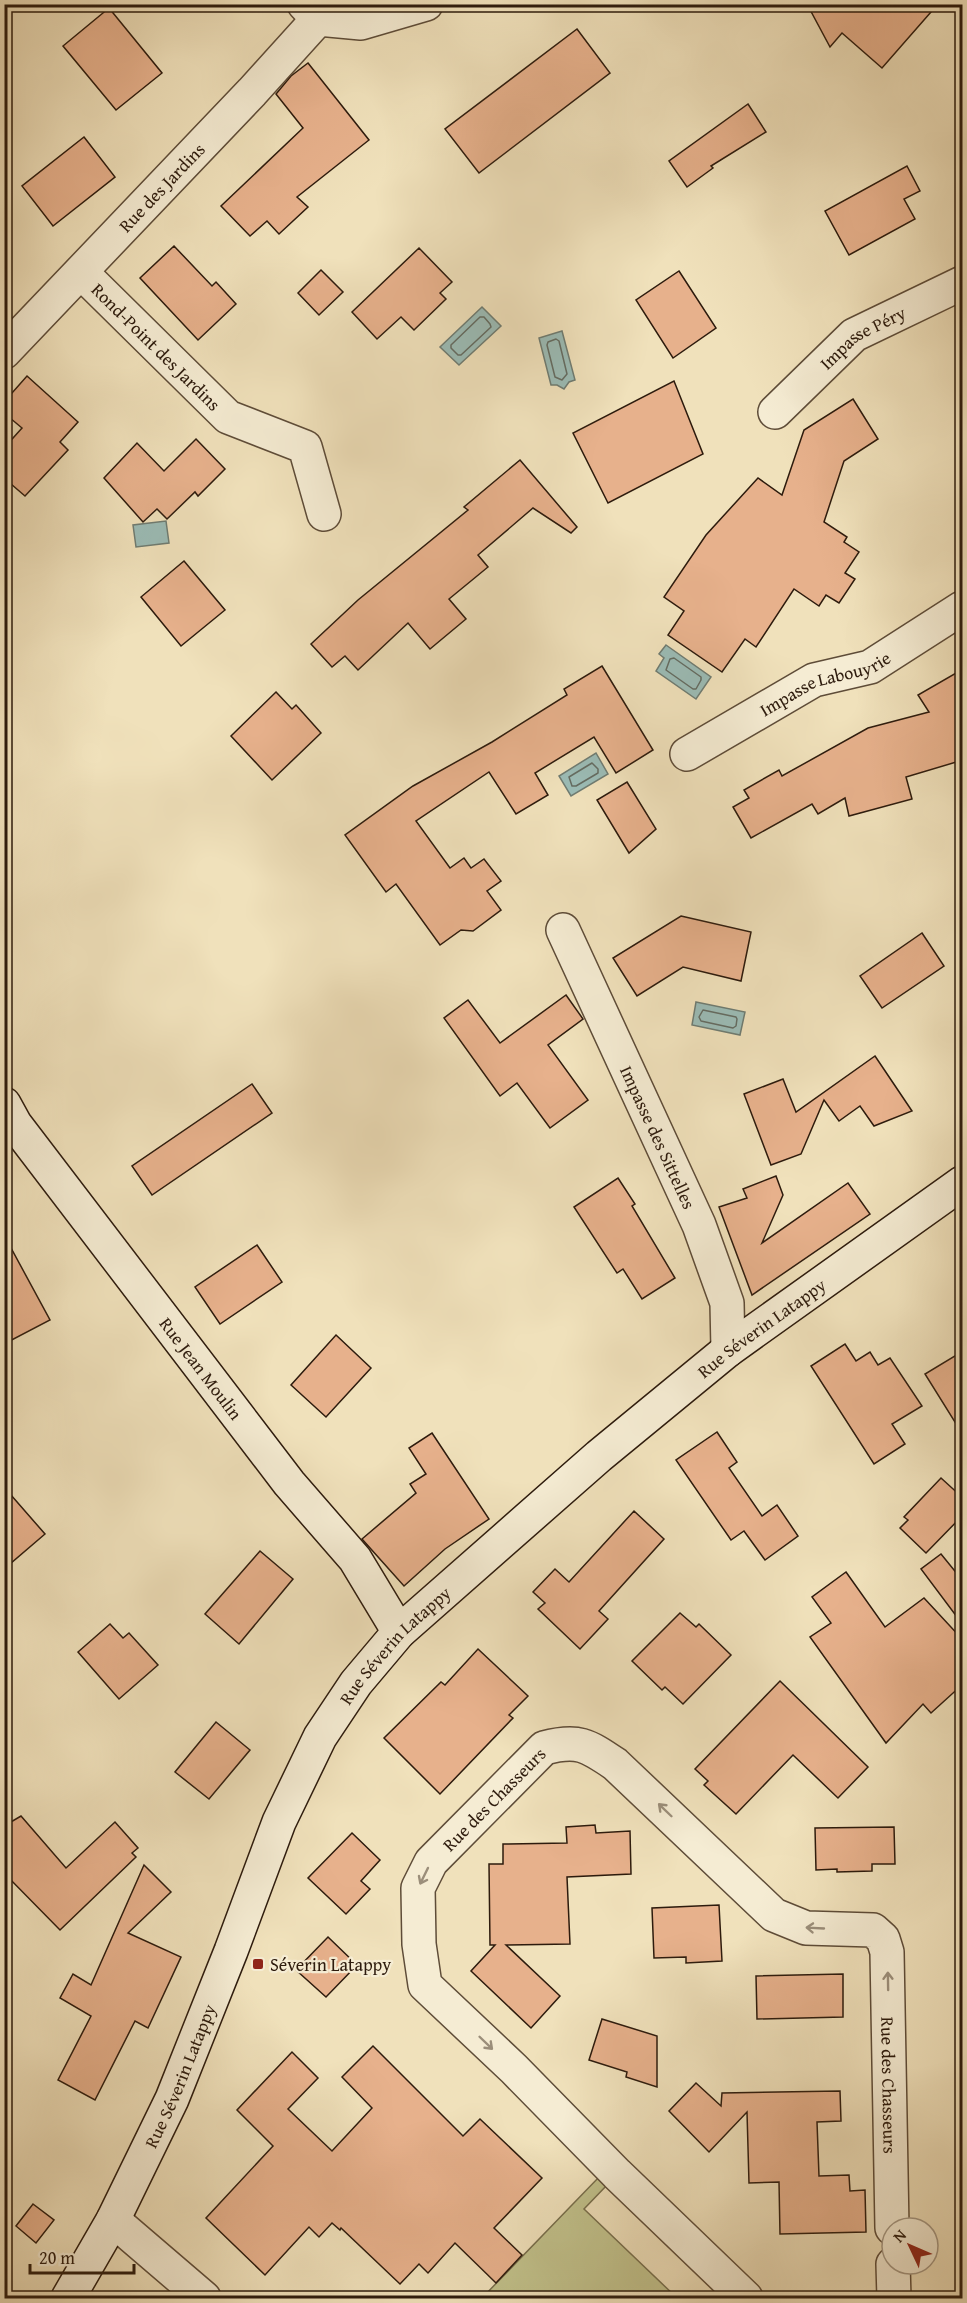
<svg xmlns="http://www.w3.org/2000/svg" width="967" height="2303" font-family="'Gentium Book Plus',serif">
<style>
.green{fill:#c1c18b;stroke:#776e4c;stroke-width:1.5}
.water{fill:#9bbcb6;stroke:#6f7c72;stroke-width:1.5}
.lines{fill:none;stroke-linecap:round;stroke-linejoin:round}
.shore{stroke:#646c62;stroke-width:1.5}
.building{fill:#e7b18c;stroke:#2d1b0d;stroke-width:1.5}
.street-casing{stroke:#5e4c38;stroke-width:36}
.secondary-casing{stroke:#2d1b0d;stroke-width:36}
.street{stroke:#f5ecd3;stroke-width:33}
.secondary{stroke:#f5ecd3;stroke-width:33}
.oneway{stroke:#9b8e7a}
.poi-dot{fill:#8f2418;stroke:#f5ecd3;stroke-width:2}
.labels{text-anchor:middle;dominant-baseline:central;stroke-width:4.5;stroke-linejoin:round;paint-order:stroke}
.street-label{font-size:18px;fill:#2d1b0d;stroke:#f5ecd3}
.poi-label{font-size:18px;fill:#2d1b0d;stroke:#f5ecd3;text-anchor:start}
</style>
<rect width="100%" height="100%" fill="#f0e1bb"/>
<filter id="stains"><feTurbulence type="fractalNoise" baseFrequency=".00333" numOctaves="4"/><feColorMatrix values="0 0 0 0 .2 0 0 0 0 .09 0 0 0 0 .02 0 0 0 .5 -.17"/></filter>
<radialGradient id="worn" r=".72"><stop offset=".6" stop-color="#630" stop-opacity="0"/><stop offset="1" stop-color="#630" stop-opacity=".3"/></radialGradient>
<path class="green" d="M600,2176l8,8 -24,25 93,89h-195z"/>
<g class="water">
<path d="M482,307l19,19 -42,39 -19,-18z"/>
<path d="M562,331l13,49 -6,2 -5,7 -7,-4h-6l-12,-47z"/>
<path d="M166,521l3,22 -33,4 -3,-22z"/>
<path d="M666,645l45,32 -15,22 -40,-28 8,-13 -5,-4z"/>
<path d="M596,753l12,21 -37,22 -12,-20z"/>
<path d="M696,1002l49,10 -5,23 -48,-10z"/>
</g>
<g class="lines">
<g class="shore">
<path d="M480,317h4l6,7 1,3 -30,28h-3l-7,-7v-3z"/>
<path d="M556,339l3,2 8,33 -5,6 -7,-3 -8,-32 1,-3z"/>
<path d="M674,658l27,19v3l-5,9h-3l-27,-19 4,-11z"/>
<path d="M592,763l6,6v4l-22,13h-4l-3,-9z"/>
<path d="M703,1010l33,7 1,2 -1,7 -3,2 -32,-7 -2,-4z"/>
</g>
</g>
<g class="building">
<path d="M807,4h131l-56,64 -40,-35 -12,14z"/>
<path d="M109,8l53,65 -46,37 -53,-64z"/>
<path d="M577,29l33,44 -131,100 -34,-44z"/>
<path d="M308,63l61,77 -72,57 11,10 -29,27 -12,-13 -17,15 -29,-30 82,-78 -27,-34 15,-18z"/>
<path d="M748,104l18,28 -55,34 2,2 -26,19 -18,-26z"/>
<path d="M84,137l31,40 -62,49 -31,-40z"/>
<path d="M907,166l13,25 -16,8 11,20 -66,36 -24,-44z"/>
<path d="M174,246l38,40 4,-4 20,22 -38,36 -58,-62z"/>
<path d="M419,248l33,34 -12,11 6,6 -32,31 -13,-13 -24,22 -25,-27z"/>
<path d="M321,270l22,22 -24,23 -21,-22z"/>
<path d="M679,271l37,57 -43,30 -37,-58z"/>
<path d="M27,376l51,46 -18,20 8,8 -43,46 -21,-18v-30l18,-20 -18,-15v-11z"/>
<path d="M674,381l29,73 -95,49 -35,-70z"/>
<path d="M853,399l25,40 -34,22 -20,61 23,15 -3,5 15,10 -14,21 10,6 -16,24 -13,-8 -7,11 -25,-17 -38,58 -11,-8 -23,33 -54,-37 16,-24 -20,-14 42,-62 52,-57 24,17 22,-65z"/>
<path d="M196,439l29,30 -27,27 -3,-4 -28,27 -10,-10 -14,13 -39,-44 33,-35 27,28z"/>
<path d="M520,460l57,67 -6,6 -38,-25 -55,47 10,12 -39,32 17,20 -36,30 -22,-26 -50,47 -13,-14 -13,11 -21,-23 47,-44 110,-90 -4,-3z"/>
<path d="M184,561l41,49 -44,36 -40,-49z"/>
<path d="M602,666l51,84 -37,23 -22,-36 -59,36 13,22 -32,19 -27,-42 -73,49 34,47 14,-10 7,10 13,-9 17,22 -14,10 14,19 -28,21 -12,-1 -21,15 -44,-61 -10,8 -41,-57 68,-49 79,-44 75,-47 -3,-6z"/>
<path d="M963,669v91l-57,17 6,22 -63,17 -4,-18 -27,16 -6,-10 -61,34 -18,-31 16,-9 -5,-8 35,-20 3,6 86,-48 61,-16 -11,-17z"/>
<path d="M276,692l16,17 4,-4 25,28 -49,47 -41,-44z"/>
<path d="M627,782l29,47 -27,24 -32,-53z"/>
<path d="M681,916l70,16 -10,49 -58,-14 -46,29 -24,-38z"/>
<path d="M922,933l22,33 -62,42 -22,-32z"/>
<path d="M566,995l17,24 -35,26 40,55 -38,28 -33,-45 -17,13 -56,-78 24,-18 32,43z"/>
<path d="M875,1056l37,55 -38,15 -14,-20 -21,15 -15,-21 -23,54 -30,11 -27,-71 39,-15 13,33z"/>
<path d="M252,1084l20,29 -120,82 -20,-29z"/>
<path d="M776,1176l7,19 -21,48 86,-60 22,31 -118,81 -33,-88 28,-9 -4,-9z"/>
<path d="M618,1178l17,26 -3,2 43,72 -33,21 -19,-30 -6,4 -43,-66z"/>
<path d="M4,1235l46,85 -46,24z"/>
<path d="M257,1245l25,37 -62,42 -25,-37z"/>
<path d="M336,1335l35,33 -45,49 -35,-32z"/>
<path d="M845,1344l11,17 14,-9 8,13 12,-7 32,48 -30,18 13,20 -31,20 -63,-98z"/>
<path d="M963,1351v84l-38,-61z"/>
<path d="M717,1432l20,30 -8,6 33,48 15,-11 21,31 -33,24 -21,-29 -13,9 -55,-80z"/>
<path d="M432,1433l57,86 -44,30 -41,37 -42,-47 54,-46 -6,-9 16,-10 -17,-26z"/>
<path d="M941,1478l22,20v17l-37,38 -26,-25 8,-8 -4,-3z"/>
<path d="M4,1487l41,47 -41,35z"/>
<path d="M634,1511l30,28 -65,72 9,8 -28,30 -42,-40 7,-6 -12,-11 22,-23 14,13z"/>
<path d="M260,1551l33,28 -54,65 -34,-30z"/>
<path d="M941,1554l22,27v44l-42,-56z"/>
<path d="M846,1572l39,55 39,-29 39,42v44l-32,29 -8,-9 -37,39 -76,-106 21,-14 -19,-26z"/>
<path d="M680,1613l16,14 3,-3 32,31 -48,49 -18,-17 -3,3 -30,-29z"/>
<path d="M110,1624l13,14 6,-5 29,32 -39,34 -41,-47z"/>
<path d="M478,1649l50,47 -19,19 4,3 -73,76 -56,-56 57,-56 4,3z"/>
<path d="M780,1681l88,86 -30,31 -45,-43 -57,59 -32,-29 4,-4 -13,-12z"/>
<path d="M216,1722l34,28 -41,49 -34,-27z"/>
<path d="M21,1816l45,52 49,-46 23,26 -6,5 4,4 -76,73 -56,-57v-47z"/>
<path d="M595,1825l1,8 34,-2 1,43 -64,3 3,67 -64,1 54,51 -29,32 -60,-57 24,-26h-5l-1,-81h14v-20l64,-1 -1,-16z"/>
<path d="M894,1827l1,37h-23v7l-35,1v-3l-21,1 -1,-42z"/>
<path d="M352,1833l28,27 -19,21 9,8 -24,25 -38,-36z"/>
<path d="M144,1865l27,27 -43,41 53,24 -33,71 -13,-7 -40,79 -37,-20 33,-64 -31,-18 13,-24 18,11z"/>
<path d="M719,1905l3,56 -36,2v-6l-32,1 -2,-50z"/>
<path d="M328,1937l29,28 -31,32 -30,-27z"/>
<path d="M843,1974v43l-86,2 -1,-43z"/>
<path d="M602,2019l55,17v51l-31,-10 1,-5 -38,-12z"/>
<path d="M373,2046l90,90 17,-17 62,59 -48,50 28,27 -26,28 -41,-40 -27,30 -9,-9 -19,20 -59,-56 -1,2 -8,-7 -13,14 -10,-10 -44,48 -59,-57 67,-72 -36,-36 55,-58 26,26 -30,31 44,42 40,-43 -30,-31z"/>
<path d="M696,2083l25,23 1,-13 118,-2 1,30 -24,1 2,54 30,-1 1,16 15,-1 1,42 -86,2 -1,-52 -30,1 -2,-71 -38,40 -40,-41z"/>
<path d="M33,2204l21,16 -18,23 -20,-17z"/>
</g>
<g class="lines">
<g class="street-casing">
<g id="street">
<path d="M304,4l14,15 43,4 65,-19"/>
<path id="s1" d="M81,272l147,145 77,30 19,67"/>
<path id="s2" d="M4,352l248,-260 66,-73"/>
<path id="s3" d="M775,412l79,-77 108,-52"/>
<path id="s4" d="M687,754l127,-74 56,-13 92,-59"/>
<path id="s5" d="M563,930l136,295 28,78 1,47"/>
<path d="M113,2220l91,78"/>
<path d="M893,2264l1,34"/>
<path id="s6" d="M746,2298l-129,-124 -103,-105 -89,-84 -6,-41 -1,-56 13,-26 113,-114c34,-9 43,-3 71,16l159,151 32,13 67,2 10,9 4,13 5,276"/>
</g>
</g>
<g class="secondary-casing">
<g id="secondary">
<path id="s7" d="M4,1104l11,20 274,359 66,76 44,73"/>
<path id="s8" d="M68,2298l45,-78 59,-121 59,-148 48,-129 41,-85 36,-54 43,-51 200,-176 129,-106 234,-167"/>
</g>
</g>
<use href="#street" class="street"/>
<use href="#secondary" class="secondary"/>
</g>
<defs><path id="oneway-shaft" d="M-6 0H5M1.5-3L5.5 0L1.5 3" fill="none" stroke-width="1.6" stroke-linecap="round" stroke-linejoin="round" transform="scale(1.5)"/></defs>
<g class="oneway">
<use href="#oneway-shaft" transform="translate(665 1810) rotate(-136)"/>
<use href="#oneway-shaft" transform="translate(424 1876) rotate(116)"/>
<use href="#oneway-shaft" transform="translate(815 1928) rotate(-177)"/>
<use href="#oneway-shaft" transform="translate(888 1981) rotate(-91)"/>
<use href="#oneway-shaft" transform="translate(486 2043) rotate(44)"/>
</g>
<rect class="poi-dot" x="252" y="1958" width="12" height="12" rx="3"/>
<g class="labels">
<g class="street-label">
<text stroke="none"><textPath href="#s2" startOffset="228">Rue des Jardins</textPath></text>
<text stroke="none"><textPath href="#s3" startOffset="116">Impasse Péry</textPath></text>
<text stroke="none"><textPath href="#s1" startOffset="106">Rond-Point des Jardins</textPath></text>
<text stroke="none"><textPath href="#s4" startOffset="156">Impasse Labouyrie</textPath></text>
<text stroke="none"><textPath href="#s5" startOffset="228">Impasse des Sittelles</textPath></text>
<text stroke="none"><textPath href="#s8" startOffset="1221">Rue Séverin Latappy</textPath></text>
<text stroke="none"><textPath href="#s7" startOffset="330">Rue Jean Moulin</textPath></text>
<text stroke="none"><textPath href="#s8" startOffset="735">Rue Séverin Latappy</textPath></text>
<text stroke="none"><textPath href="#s6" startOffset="664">Rue des Chasseurs</textPath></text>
<text stroke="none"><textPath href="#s8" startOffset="249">Rue Séverin Latappy</textPath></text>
<text stroke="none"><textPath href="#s6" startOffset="1293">Rue des Chasseurs</textPath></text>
</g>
<g class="poi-label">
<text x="270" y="1964">Séverin Latappy</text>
</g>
</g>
<rect width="967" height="2303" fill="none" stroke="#f0e1bb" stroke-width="24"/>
<rect x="6" y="6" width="955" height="2291" fill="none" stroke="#2d1b0d" stroke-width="3"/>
<rect x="12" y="12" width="943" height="2279" fill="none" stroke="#2d1b0d" stroke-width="1.5"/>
<g transform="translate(910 2246) rotate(314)"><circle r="28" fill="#f5ecd3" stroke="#a59884" stroke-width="1.5"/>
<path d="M0-4.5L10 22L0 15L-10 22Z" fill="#8f2418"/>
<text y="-9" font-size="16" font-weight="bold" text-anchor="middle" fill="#2d1b0d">N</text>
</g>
<path d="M30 2264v9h104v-9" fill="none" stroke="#2d1b0d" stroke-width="3"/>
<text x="39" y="2264" font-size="18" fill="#2d1b0d" stroke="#f5ecd3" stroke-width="4.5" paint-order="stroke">20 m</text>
<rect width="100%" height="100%" filter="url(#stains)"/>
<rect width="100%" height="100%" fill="url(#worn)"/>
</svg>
